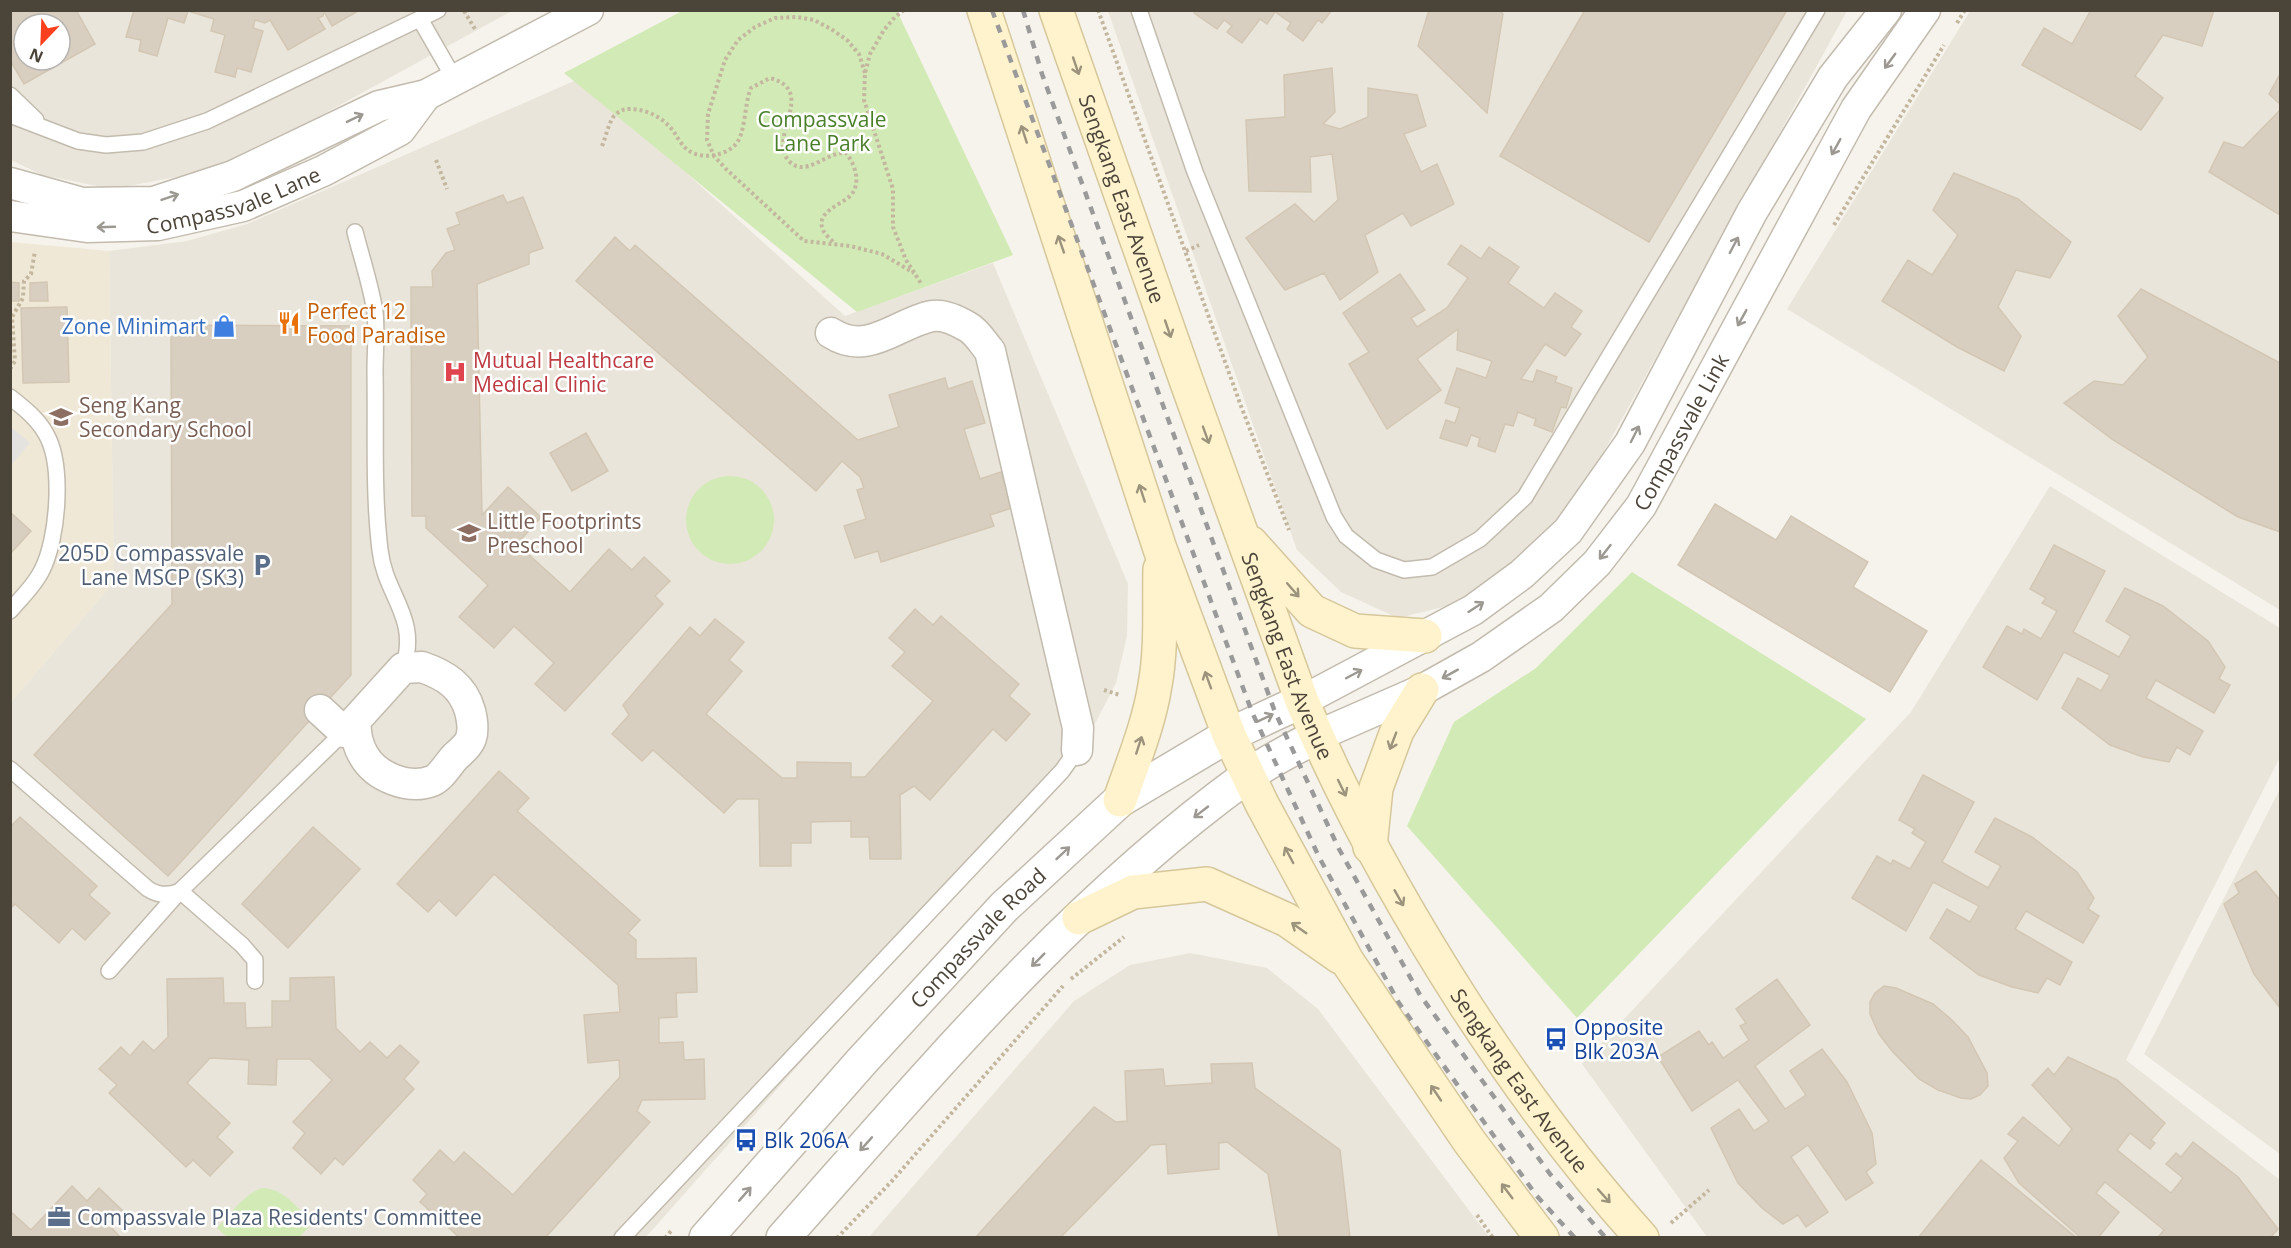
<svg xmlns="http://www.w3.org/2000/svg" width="2291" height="1248" font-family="'Open Sans',sans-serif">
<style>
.residential{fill:#eae5da;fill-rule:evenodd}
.education{fill:#efe8d6}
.green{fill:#d2eab5}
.parking{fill:#e5e3e0}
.building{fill:#d8cfc1;stroke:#d3c7b4;stroke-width:1.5;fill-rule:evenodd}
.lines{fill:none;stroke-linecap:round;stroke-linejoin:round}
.service-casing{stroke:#c2bbae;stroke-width:18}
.minor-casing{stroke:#c2bbae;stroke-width:33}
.tertiary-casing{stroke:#c2bbae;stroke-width:36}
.secondary-casing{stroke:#d6c79b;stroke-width:36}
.path{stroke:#c4b79f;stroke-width:4;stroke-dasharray:3 3;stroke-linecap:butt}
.service{stroke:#fff;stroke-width:15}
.minor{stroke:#fff;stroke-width:30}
.tertiary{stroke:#fff;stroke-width:33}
.secondary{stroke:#fff3cd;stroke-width:33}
.rail{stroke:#9a9a9a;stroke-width:4.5;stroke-dasharray:8 8;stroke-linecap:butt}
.oneway{stroke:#9c9892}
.oneway2{stroke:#9c937c}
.labels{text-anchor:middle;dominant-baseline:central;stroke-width:5;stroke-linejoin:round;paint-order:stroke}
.park-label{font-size:21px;fill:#4a7f2a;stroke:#fff}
.street-label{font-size:21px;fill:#4b4439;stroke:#fff}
.food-label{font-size:21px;fill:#c56008;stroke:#fff;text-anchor:start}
.shop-label{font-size:21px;fill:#366cbe;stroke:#fff;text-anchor:end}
.health-label{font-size:21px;fill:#be3a42;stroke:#fff;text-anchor:start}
.education-label{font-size:21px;fill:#785e54;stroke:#fff;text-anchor:start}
.service-label{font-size:21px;fill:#4e5e75;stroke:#fff;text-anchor:end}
.transit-label{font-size:21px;fill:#164399;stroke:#fff;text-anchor:start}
</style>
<rect width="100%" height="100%" fill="#f6f3ec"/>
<g class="residential">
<path d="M10,11h502l-249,136 -76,28 -75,14 -70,-14 -31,-15zM24,24h36v36h-36z"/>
<path d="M1108,11h739l-287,520 -92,70 -70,17 -57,-26 -44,-42z"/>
<path d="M1970,11h310v599l-493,-301z"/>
<path d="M581,78l264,238 148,-53 135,321 -1,52 -11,47 -30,58 -440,496 -635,1v-536l103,-120 -5,-331 78,-10 60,-17z"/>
<path d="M2050,486l230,142v129l-154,303 154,120v57h-573l-125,-173 329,-352z"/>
<path d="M2280,789v365l-136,-100z"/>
<path d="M1190,953l77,15 51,41 171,228 -621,1 206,-237 56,-36z"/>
</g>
<path class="education" d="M11,242l98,9 5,331 -103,120z"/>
<g class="green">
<path d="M682,11h215l116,244 -156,57 -293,-239z"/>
<circle cx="730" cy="520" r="44"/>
<path d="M1632,572l234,147 -289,299 -170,-192 47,-104 82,-54z"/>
<path d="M262,1188c22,0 36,21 51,35l-14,14h-72l-10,-9c13,-13 27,-34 45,-40z"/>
</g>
<path class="parking" d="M11,427l19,16 -19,22z"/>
<g class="building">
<path d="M10,10h66l19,34 -71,40 -14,-24zM24,24h36v36h-36z"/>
<path d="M134,10h223l1,1 -26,15 -8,-14 -1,4 -5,2 7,11 -37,21 -18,-30 -5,3 -10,-3 -2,8 10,3 -12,41 -14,-4 -2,9 -20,-5 10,-37 -14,-4 3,-12 -26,-8 -4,12 -16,-5 -11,38 -18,-5 2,-11 -15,-3z"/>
<path d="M1195,10h137l-10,13 -4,-3 -15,21 -16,-12 4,-6 -16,-11 -8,12 -7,-5 -18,24 -15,-11 5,-6 -8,-6 -7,9 -23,-16z"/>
<path d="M1429,10h71l3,4 -16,99 -69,-67z"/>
<path d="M1585,10h202l-138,232 -149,-86z"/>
<path d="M2091,10h123l-12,36 -39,-11 -28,41 28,22 -22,32 -119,-65 22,-37 28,16z"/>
<path d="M1332,68l3,44 -12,12 17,5 28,-12v-29l49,7 9,31 -22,8 17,38 16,-8 17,40 -43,22 -8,-13 -38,22 13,37 -38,28 -16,-27 -39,17 -39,-52 49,-34 19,18 24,-22 -6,-46 -22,3 1,35 -62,-1 -3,-71 39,-3 -1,-42z"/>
<path d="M2280,74v30l-11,-10z"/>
<path d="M2280,110v105l-71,-43 15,-30 19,6z"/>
<path d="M1954,173l64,26 53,43 -21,36 -34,-8 -18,37 23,29 -17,35 -47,-24 -75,-46 26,-41 24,15 26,-40 -25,-25z"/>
<path d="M503,195l4,8 16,-6 20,51 -14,5v11l-52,20 5,231 26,-28 33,30 -24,27 53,48 39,-43 23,21 12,-13 26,24 -15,15 8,8 -98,107 -30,-27 19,-21 -40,-37 -20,22 -35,-31 29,-32 -62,-57v-12h-14l-1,-229h22l-1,-16 14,-18 9,-3 -8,-21 13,-5 -4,-11z"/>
<path d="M615,237l15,14 5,-6 223,195 41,-13 -10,-32 56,-17 3,11 24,-8 13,42 -21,6 16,50 21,-7 11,36 -22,7 4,11 -113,36 -3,-11 -23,7 -11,-32 22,-7 -9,-29 7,-2 -4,-11 -18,-16 -26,30 -240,-210z"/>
<path d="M1461,245l20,14 8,-12 30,20 -11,16 36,25 11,-15 27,18 -11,16 10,7 -16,22 -20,-12 -24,35 12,3 4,-12 20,7 -2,5 17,6 -6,20 -5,-1 -9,25 -18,-7 2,-6 -18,-7 -5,14 -8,-2 -10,28 -17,-6 2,-8 -9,-3 -4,11 -27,-8 6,-18 9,3 5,-15 -15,-5 12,-35 29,10 6,-17 -35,-11 1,-21 -41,30 24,31 -54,39 -38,-65 20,-12 -26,-39 57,-39 25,36 -14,8 6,9 30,-19 21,-30 -20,-14z"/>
<path d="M10,282l9,1v18h-9z"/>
<path d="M47,282l1,19h-18v-18z"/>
<path d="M2141,289l139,74v169l-42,-15 -125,-77 -49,-37 30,-22 29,4 25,-28 -30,-41z"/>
<path d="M67,307l2,75 -46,1 -2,-75z"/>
<path d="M171,325l180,1v349l-183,201 -134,-121 138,-151z"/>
<path d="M586,433l22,38 -36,20 -22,-38z"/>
<path d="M1715,504l61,36 15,-24 77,46 -15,25 74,44 -37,61 -212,-127z"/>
<path d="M10,512l21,19 -21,23z"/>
<path d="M2054,545l51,26 -32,61 46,25 12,-21 -25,-15 19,-33 38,18 45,35 17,26 -6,12 11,6 -16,28 -58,-33 -10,18 57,33 -13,24 -13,-8 -8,15 -26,-5 -33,-12 -48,-37 16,-30 23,13 9,-16 -46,-23 -27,48 -54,-33 24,-41 15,8 2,-5 17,10 16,-28 -15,-8 4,-5 -16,-9z"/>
<path d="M915,609l18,16 8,-9 78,68 -10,12 21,18 -24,27 -13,-12 -63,71 -16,-14 -14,9 1,64h-31l-1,-22h-18v-16l-40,1v21h-20v23h-31l-1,-67h-22l-13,14 -71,-63 -11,11 -30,-27 17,-19 -6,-10 67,-78 10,9 15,-17 29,23 -15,18 13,11 -36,43 76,64h15v-16l54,1v14h14l68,-76 -41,-35 13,-14 -16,-14z"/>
<path d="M499,771l30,27 -12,13 123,109 -12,13 8,7v19l60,-1 1,34 -21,1 1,24 -18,1v25l24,-1 1,18 20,-1 1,40 -63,1 -5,11 13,11 -105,116h-85l-40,-36 7,-8 -14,-14 27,-30 14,13 10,-11 49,43 107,-118 -1,-17 -31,3 -4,-48 36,-3 -2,-27 -124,-111 -38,42 -17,-16 -11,12 -31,-28z"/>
<path d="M1923,775l51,27 -32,60 46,26 13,-22 -26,-14 20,-34 37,19 45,35 17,26 -6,11 11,7 -16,27 -57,-32 -11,18 57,33 -12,23 -13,-7 -9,15 -26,-6 -33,-12 -49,-37 17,-29 23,13 9,-16 -46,-24 -27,49 -54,-33 25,-42 14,8 2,-4 17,9 16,-27 -14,-9 3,-4 -16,-9z"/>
<path d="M20,817l77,69 -8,9 21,18 -25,27 -13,-12 -13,15 -44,-39 -5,5v-82z"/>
<path d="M313,827l47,42 -72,79 -46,-44z"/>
<path d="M2256,871l24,29v108l-26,-34 -30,-70 15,-11 -4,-9z"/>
<path d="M334,977l2,51 24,24 10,-10 17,16 13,-13 19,17 -15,17 10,10 -71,76 -8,-7 -14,16 -28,-26 12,-15 -12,-11 39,-42 -22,-21h-33l-1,26 -28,-1 1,-24 -39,-2 -23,25 43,40 -13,14 16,15 -23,24 -17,-16 -7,7 -77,-74 8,-8 -18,-16 22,-22 9,9 13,-15 11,10 14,-14 -1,-58 56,-1 1,25h21l1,25 26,-1v-26h18v-23z"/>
<path d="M1777,979l33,46 -55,41 30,43 21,-14 -16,-24 32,-22 25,33 25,51 4,31 -10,8 7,11 -27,17 -38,-55 -17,12 37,55 -22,15 -8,-12 -15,9 -21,-16 -24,-25 -27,-55 28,-19 15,22 15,-10 -31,-41 -46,31 -34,-54 41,-26 10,14 3,-3 11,16 26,-18 -9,-14 6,-3 -10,-14z"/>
<path d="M1884,986l12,2 37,16 19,16 16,17 19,36 1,13 -8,9 -9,4 -10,-1 -23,-8 -19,-11 -27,-28 -13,-17 -9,-20v-12l5,-9z"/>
<path d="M2068,1057l49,23 48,43 -14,17 4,3 -5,6 -20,-16 -13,17 54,43 12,-15 -17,-14 10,-11 5,4 12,-15 45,35 40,52 -8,9h-113l7,-8 -59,-48 -9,11 23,19 -21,26h-17l-62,-55 -15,-25 14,-17 -10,-7 15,-17 36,29 13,-17 -40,-44 16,-17 6,7z"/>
<path d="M1252,1063l3,25 85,62 10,88h-71l-11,-64 -41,-32 -8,1v26l-51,5 -2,-30 -15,1 -91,93h-85l119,-131 22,15 11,-1 -2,-50 38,-2 2,17 47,-3 -1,-19z"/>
<path d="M1981,1160l96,78h-159z"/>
<path d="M72,1186l15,15 12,-13 25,24 -14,14 11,12h-111v-27l21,19z"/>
</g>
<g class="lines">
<g class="service-casing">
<g id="service">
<path d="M1139,10l56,162 139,345 12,19 30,24 28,10 28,-3 48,-28 45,-42 292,-487"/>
<path d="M420,19l35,61"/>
<path d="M10,95l26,25"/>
<path d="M10,115l68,26 28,4 37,-3 64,-21 231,-111"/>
<path d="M355,232c7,27 16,54 20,80 2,20 0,41 0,60 1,59 -2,120 5,178 5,46 40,67 23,118"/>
<path d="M10,397c14,11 28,22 36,37 18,31 12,105 -4,136 -7,15 -21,28 -32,41"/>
<path d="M10,769l138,120c11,7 21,7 32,2l167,-162"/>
<path d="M109,971l71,-80 62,54 13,15v21"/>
<path d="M622,1238l440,-467 15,-21"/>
</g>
</g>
<g class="minor-casing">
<g id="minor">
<path d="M10,183l72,20 72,-1 79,-26 146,-70 47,-11 162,-85"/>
<path id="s1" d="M10,216l77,11 71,-2 85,-19 80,-35 77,-41 26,-35"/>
<path d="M831,333c37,24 66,-10 101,-17 12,-2 26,5 36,11 9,5 15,16 22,24l88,377 -1,22"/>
<path d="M422,667c23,8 41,19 48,44 2,8 4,18 1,27 -2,7 -12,15 -17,20 -6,7 -14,20 -22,23 -23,9 -56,-4 -68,-25 -7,-11 -8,-22 -9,-35l48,-53z"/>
<path d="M1302,701l171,-91 49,-36 46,-43 62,-88 122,-231 81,-135 53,-67"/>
<path d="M320,710l24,22"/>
<path id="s2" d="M1317,736l105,-46 59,-33 70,-49 46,-45 44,-57 215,-397 69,-99"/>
</g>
</g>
<g class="tertiary-casing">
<g id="tertiary">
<path id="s3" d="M706,1238l156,-177 142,-154 116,-107 109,-65 73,-34"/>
<path d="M783,1238c144,-162 286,-333 463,-461 22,-16 47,-28 71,-41"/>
</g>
</g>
<g class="secondary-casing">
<g id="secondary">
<path d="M984,10l176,539 69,186 33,69 85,157 122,180 73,97"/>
<path id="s4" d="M1056,10l130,370 116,321c45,108 101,207 164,305 53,81 111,160 176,232"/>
<path d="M1251,543l61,68 43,20 70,5"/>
<path d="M1120,800c13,-38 29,-76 35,-115 7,-38 4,-78 5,-116"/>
<path d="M1370,847l6,-59 21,-57 25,-41"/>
<path d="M1079,918l54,-26 74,-8 80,36 53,37"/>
</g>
</g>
<g class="path">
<path d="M904,10l-9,7 -11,13 -14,24 -5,19 -1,27 29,89v38l13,33 16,25"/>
<path d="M1098,10l143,396 48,124"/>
<path d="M464,11l11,18"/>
<path d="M1957,23l8,-13"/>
<path d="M865,73l-6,-19 -12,-14 -16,-11 -17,-9 -17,-3 -22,1 -20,9 -17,13 -13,20 -17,54 -1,26 7,16 12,13 78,72 46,5 32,8 32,19"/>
<path d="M602,146c4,-9 6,-22 12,-30 5,-5 9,-7 16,-7 17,0 34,9 44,23 4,6 8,14 14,18 12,10 37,6 47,-5 11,-11 9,-41 16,-57l19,-10c49,13 -5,60 20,84 16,16 37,-11 56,-9 9,11 16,31 4,43 -9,9 -35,16 -27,34 2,5 9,10 12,14"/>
<path d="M436,160l11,29"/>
<path d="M1834,225l110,-180"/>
<path d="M1186,251l13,-6"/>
<path d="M10,369l5,-8 -3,-44 11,-19 1,-17 7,-7 4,-23"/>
<path d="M1104,690l16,5"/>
<path d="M1071,979l53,-42"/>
<path d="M1477,1215l16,23"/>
<path d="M1671,1223l38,-33"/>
<path d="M665,1238l6,-7"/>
<path d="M837,1238l54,-56 172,-196"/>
</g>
<use href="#service" class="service"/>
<use href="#minor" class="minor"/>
<use href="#tertiary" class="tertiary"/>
<use href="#secondary" class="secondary"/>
<g class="rail">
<path d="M992,10l260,702 67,145 80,146 137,192 39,43"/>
<path d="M1023,10l19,64 233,638 64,137 81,146 130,179 56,64"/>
</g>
</g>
<defs><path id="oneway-shaft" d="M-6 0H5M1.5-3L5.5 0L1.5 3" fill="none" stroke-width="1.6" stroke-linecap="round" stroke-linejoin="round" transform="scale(1.5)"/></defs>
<g class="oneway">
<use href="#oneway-shaft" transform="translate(1890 61) rotate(126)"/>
<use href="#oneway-shaft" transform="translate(355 118) rotate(-26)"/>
<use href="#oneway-shaft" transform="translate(1836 147) rotate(119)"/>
<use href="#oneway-shaft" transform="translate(170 197) rotate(-19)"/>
<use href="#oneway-shaft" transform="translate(106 227) rotate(178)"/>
<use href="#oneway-shaft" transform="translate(1734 245) rotate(-62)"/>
<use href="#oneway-shaft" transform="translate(1742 318) rotate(119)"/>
<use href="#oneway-shaft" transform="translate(1635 434) rotate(-63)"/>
<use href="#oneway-shaft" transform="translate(1605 552) rotate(128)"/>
<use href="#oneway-shaft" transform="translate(1476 607) rotate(-33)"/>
<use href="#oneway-shaft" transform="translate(1354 674) rotate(-28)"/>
<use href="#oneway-shaft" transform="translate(1450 674) rotate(151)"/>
<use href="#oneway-shaft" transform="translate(1265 718) rotate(-25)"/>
<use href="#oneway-shaft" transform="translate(1201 812) rotate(142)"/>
<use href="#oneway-shaft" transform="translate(1063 853) rotate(-43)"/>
<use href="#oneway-shaft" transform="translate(1038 960) rotate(135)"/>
<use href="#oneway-shaft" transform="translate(866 1144) rotate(132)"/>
<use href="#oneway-shaft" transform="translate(745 1194) rotate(-49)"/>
</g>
<g class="oneway2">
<use href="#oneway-shaft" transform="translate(1076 66) rotate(71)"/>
<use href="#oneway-shaft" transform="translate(1024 134) rotate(-108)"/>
<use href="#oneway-shaft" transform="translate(1061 244) rotate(-109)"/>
<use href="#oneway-shaft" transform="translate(1168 329) rotate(71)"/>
<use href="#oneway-shaft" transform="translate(1206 435) rotate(70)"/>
<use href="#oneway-shaft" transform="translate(1142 493) rotate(-108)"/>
<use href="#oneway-shaft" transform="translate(1293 590) rotate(49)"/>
<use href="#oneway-shaft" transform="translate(1208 680) rotate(-110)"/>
<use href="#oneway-shaft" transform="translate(1393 741) rotate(111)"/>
<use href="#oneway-shaft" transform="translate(1139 745) rotate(-72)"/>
<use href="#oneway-shaft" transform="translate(1342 788) rotate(64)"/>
<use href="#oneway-shaft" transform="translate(1289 855) rotate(-118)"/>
<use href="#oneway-shaft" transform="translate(1399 898) rotate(60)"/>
<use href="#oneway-shaft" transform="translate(1299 928) rotate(-145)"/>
<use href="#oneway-shaft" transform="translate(1436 1093) rotate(-124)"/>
<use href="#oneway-shaft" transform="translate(1507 1191) rotate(-127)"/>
<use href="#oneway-shaft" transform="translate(1604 1196) rotate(48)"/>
</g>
<defs>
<g id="restaurant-bare" transform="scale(1.8)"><path d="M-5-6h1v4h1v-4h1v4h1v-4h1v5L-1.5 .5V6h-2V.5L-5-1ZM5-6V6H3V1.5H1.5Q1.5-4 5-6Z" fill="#e8710a" stroke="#fff" stroke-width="2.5" paint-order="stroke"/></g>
<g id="shop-bare" transform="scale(1.8)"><path d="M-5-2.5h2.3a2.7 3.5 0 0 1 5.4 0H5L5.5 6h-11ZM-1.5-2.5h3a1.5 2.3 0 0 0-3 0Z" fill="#3f7fe0" stroke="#fff" stroke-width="2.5" paint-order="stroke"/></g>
<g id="hospital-bare" transform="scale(1.8)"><path d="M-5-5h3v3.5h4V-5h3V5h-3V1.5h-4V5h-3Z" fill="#e0444e" stroke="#fff" stroke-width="2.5" paint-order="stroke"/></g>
<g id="school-bare" transform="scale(1.8)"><path d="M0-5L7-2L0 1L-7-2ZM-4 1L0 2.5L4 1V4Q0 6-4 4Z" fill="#8d6e63" stroke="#fff" stroke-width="2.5" paint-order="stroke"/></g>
<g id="parking-bare" transform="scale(1.8)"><path d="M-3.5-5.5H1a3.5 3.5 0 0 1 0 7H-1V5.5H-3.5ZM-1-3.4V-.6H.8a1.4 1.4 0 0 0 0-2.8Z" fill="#5c6f8a" stroke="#fff" stroke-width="2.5" paint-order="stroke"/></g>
<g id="bus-bare" transform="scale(1.8)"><path d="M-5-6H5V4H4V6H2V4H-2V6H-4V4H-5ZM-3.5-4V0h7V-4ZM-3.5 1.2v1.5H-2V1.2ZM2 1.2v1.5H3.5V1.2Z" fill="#1a4fb4" stroke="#fff" stroke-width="2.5" paint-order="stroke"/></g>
<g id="office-bare" transform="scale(1.8)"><path d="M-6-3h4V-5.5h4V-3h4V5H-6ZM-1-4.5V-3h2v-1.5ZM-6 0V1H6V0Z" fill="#5c6f8a" stroke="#fff" stroke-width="2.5" paint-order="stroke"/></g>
</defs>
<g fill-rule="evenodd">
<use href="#restaurant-bare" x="289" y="323"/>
<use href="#shop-bare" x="224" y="326"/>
<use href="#hospital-bare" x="455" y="372"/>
<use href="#school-bare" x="61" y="417"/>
<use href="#school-bare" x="469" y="533"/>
<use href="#parking-bare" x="262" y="565"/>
<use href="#bus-bare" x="1556" y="1039"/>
<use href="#bus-bare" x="746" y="1140"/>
<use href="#office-bare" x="59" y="1217"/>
</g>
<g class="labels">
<g class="park-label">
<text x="822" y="119">Compassvale<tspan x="822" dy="24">Lane Park</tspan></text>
</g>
<g class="street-label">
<text stroke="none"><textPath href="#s1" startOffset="228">Compassvale Lane</textPath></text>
<text stroke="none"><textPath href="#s4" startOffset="200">Sengkang East Avenue</textPath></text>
<text stroke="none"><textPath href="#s2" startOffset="488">Compassvale Link</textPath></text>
<text stroke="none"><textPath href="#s4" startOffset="686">Sengkang East Avenue</textPath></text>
<text stroke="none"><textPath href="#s3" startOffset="405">Compassvale Road</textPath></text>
<text stroke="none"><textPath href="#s4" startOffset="1172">Sengkang East Avenue</textPath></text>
</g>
<g class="food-label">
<text x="307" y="311">Perfect 12<tspan x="307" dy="24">Food Paradise</tspan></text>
</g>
<g class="shop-label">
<text x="206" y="326">Zone Minimart</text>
</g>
<g class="health-label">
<text x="473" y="360">Mutual Healthcare<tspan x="473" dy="24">Medical Clinic</tspan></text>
</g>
<g class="education-label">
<text x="79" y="405">Seng Kang<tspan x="79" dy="24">Secondary School</tspan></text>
<text x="487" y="521">Little Footprints<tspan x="487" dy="24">Preschool</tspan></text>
</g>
<g class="service-label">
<text x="244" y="553">205D Compassvale<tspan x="244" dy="24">Lane MSCP (SK3)</tspan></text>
<text x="77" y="1217" text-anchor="start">Compassvale Plaza Residents' Committee</text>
</g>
<g class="transit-label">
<text x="1574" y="1027">Opposite<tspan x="1574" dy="24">Blk 203A</tspan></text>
<text x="764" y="1140">Blk 206A</text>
</g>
</g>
<rect width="2291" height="1248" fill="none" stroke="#4b4439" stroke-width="24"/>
<g transform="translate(42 42) rotate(203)"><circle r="28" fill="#ffffff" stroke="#b7b4b0" stroke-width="1.5"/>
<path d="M0-4.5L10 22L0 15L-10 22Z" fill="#fc3f1d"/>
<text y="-9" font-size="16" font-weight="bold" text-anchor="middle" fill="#4b4439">N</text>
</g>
</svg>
